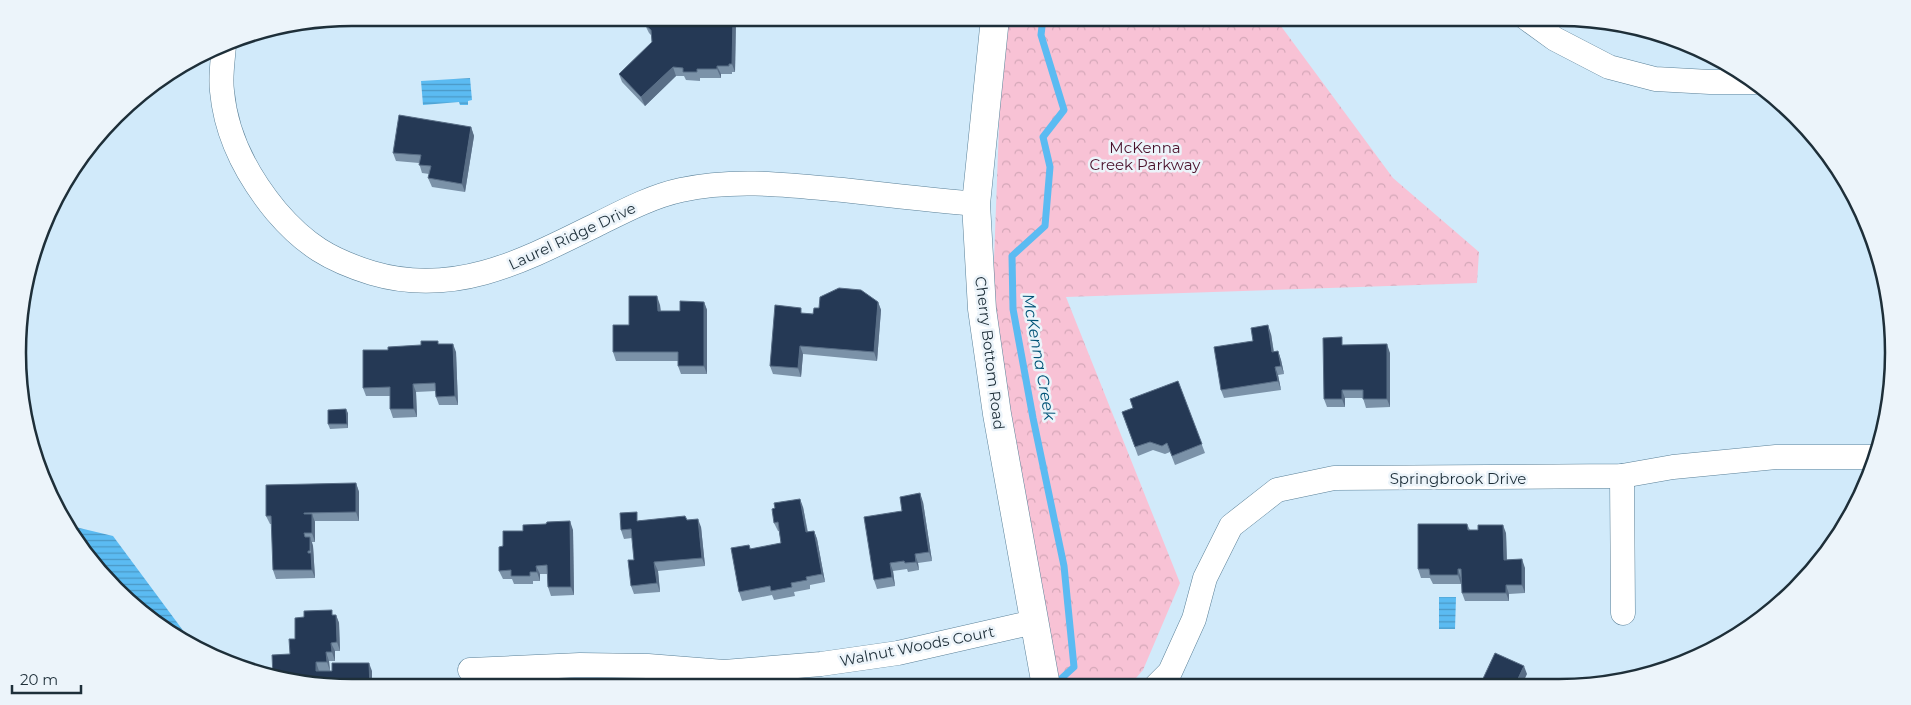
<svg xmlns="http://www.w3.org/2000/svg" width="1911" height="705" font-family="Montserrat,sans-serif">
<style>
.forest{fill:url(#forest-crowns)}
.water{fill:url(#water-rules)}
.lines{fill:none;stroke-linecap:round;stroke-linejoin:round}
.stream{stroke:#5bbbf2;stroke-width:7}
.street-casing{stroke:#5a8098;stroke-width:25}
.secondary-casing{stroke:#5a8098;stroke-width:29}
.street{stroke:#fff;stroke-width:24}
.secondary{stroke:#fff;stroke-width:28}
.wall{fill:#7b92a8}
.shaded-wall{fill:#596e86}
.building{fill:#253955;stroke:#596e86}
.labels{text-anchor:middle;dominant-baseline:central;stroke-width:5;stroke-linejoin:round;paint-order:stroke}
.park-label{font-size:15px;fill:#49102a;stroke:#ecf4fa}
.street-label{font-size:15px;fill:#1e2f39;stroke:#ecf4fa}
.water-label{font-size:16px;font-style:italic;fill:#005377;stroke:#ecf4fa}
.rim{fill:none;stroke:#1e2f39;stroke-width:2.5}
</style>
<defs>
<pattern id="forest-crowns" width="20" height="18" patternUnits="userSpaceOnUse" patternTransform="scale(1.25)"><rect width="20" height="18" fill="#f8c2d5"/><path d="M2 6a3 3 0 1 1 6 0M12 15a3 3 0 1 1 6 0" fill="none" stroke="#d4a7b8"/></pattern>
<pattern id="water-rules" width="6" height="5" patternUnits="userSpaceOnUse" patternTransform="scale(1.25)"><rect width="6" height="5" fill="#5bbbf2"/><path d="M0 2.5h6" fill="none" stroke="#4b98c5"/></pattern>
</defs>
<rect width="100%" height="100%" fill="#d1eafa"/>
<path class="forest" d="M1007,18h268l118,160 86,74 -2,31 -411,14 114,286 -37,87 -14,16h-69l-39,-203 -28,-195 7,-189z"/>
<g class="water">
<path d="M470,78l2,22 -4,1v4h-8l-1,-3 -36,3 -2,-24z"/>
<path d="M67,525l46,11 83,112 -47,-30 -75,-80z"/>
<path d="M1439,597h17l-1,32h-16z"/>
</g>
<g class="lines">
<path class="stream" d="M1043,18l-2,17 23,75 -21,27 7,30 -5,59 -33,30 1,53 20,109 31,148 10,101 -21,19"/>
<g class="street-casing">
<g id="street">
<path d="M1526,18l29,21 54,28 46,12 55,3h45"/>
<path d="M224,45c-1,15 -4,31 -2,46 4,45 26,86 54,120 29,34 54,49 96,62 84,25 155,-14 228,-50 26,-13 53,-27 81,-33 53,-12 109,-5 162,0 44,5 89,10 133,14"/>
<path d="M1622,476l1,137"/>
<path d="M470,670l110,-5 68,1 76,6 97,-8 77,-11 136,-31"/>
<path d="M1156,686l14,-14 24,-53 11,-41 26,-52 46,-36 57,-12 288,-2 51,-9 103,-10h99"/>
</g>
</g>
<g class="secondary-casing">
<path id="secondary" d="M995,18l-19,186 6,105 15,105 49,272"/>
</g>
<use href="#street" class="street"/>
<use href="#secondary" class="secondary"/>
</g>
<g class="wall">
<path d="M736,18l-1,54h-3v2h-11v4h-21v3l-14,-1 -2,-4h-8l-31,30 -23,-24 -3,-8 33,-32v-6l-3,-3 -4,-8z"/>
<path d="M471,127l3,9 -9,56 -33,-5 -4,-9 1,-4 -7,-1 -3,-10 -23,-2 -3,-8z"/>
<path d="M704,302l3,8v64h-26l-3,-8v-5h-62l-3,-9 16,-27 31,-20 1,6h19z"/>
<path d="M878,302l3,8 -4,51 -74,-7 -2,23 -28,-3 -3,-8 34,-53 9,1 6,-6z"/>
<path d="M1271,334l3,18 4,-1 3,9 3,14 -6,1 3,15 -57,8 -3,-8 32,-49z"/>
<path d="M439,344l17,8 2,53h-19l-3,-8v-6l-20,1 1,25 -24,1 -3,-9v-13h-24l-3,-8 25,-38z"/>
<path d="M1345,345l45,8v54l-24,1 -3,-10h-18v9h-18l-3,-8z"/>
<path d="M1178,381l27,72 -30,12 -5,-13 -5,2 -12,-4 -15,6 -16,-44 11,-4z"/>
<path d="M348,413v15l-18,1 -2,-5z"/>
<path d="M356,483l3,9v29h-44v21h-3l1,4 2,32 -39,1 -3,-9 -1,-46h-2l-4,-8z"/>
<path d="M923,502l9,59 -14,2 1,7 -11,2 -1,-3 -14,2 2,15 -18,3 -3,-9 28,-69z"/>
<path d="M803,507l5,25 6,-1 3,8 8,43 -15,3v4l-16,3 1,4 -21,4 -2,-5 -30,6 -3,-9 10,-47 2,4 30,-6 -2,-12h-1l-4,-8z"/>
<path d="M640,520h47l14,7 4,39 -47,5 2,21 -26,2 -3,-8 3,-26 -2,-22 -8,1 -3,-9z"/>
<path d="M1467,524l3,6 36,3 1,27 18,8v25l-16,1v7h-44l-3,-8v-15h-1v6h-28l-3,-6h-9l-3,-9z"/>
<path d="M573,530l1,65 -23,1 -3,-9 -1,-13h-7v7h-7v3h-19l-2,-5h-9l-4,-8 4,-25z"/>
<path d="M333,615h3l3,8 1,28h-5v10h-6l1,10h42l-99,6 17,-23 5,-15z"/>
</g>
<g class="shaded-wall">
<path d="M733,18h3l-1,54 -3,-8z"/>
<path d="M717,66l4,8v4l-4,-9z"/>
<path d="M673,67l3,9 -31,30 -4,-9z"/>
<path d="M471,127l3,9 -9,56 -3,-8z"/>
<path d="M657,296l3,9 1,15 -3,-9z"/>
<path d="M704,302l3,8v64l-3,-8z"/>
<path d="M878,302l3,8 -4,51 -3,-9z"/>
<path d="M1268,325l3,9 4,27 -3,-9z"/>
<path d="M453,344l3,8 2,53 -3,-9z"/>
<path d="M1387,344l3,9v54l-3,-8z"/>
<path d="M800,346l3,8 -2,23 -3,-9z"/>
<path d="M1278,351l3,9 3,14 -3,-8z"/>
<path d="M1275,367l3,8 3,15 -3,-9z"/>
<path d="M413,384l3,8 1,25 -3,-8z"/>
<path d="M1342,390l3,8v9l-3,-8z"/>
<path d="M346,409l2,4v15l-1,-4z"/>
<path d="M356,483l3,9v29l-3,-9z"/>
<path d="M920,493l3,9 9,59 -3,-9z"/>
<path d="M800,499l3,8 6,34 -3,-9z"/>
<path d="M312,514l3,8v20l-3,-9z"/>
<path d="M698,519l3,8 4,39 -3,-8z"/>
<path d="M570,521l3,9 1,65 -3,-8z"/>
<path d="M1503,525l3,8 1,35 -3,-8z"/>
<path d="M814,531l3,8 8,43 -3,-8z"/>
<path d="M310,537l3,9 2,32 -3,-8z"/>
<path d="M915,554l3,9 1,7 -3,-8z"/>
<path d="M1522,559l3,9v25l-3,-8z"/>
<path d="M654,562l4,9 2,21 -3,-9z"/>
<path d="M890,563l3,8 2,15 -3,-9z"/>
<path d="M536,566l4,8v7l-3,-9z"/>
<path d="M1458,569l3,9v6l-3,-9z"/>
<path d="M1506,585l3,9v7l-3,-8z"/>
<path d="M336,615l3,8 1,28 -3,-9z"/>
<path d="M331,643l4,8v10l-3,-9z"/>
<path d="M326,652l3,9 1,10 -3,-9z"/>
<path d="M316,662l3,9h-3z"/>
<path d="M369,663l3,8v16h-2z"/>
<path d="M1524,666l3,8 -5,11h-7z"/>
</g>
<g class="building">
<path d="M645,18h88l-1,46h-3v2h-12v3h-20v3h-14v-4l-10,-1 -32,30 -22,-23 33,-32 -1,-12 -6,-5z"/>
<path d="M399,115l72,12 -9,57 -34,-6 3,-12 -12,-1 2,-10 -28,-2z"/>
<path d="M839,288l22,2 17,12 -4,50 -74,-6 -2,22 -28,-2 5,-61 26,3v5l12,1 1,-6h5l1,-11z"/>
<path d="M629,296h28l1,15h22v-10l24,1v64h-26v-14h-65v-27h16z"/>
<path d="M1268,325l4,27 6,-1 3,15 -6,1 3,14 -57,9 -7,-43 39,-6 -2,-13z"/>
<path d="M1342,337v8l45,-1v55h-24v-9h-21v9h-18l-1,-61z"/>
<path d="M421,341h17v3h15l2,52 -19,1 -1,-14 -22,1 1,25h-24v-22l-27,1v-38h25v-3l33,-2z"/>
<path d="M1178,381l24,63 -30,12 -5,-13 -5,3 -12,-4 -15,5 -13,-35 11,-4 -3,-9z"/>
<path d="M346,409l1,15h-19v-14z"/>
<path d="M356,483v29l-52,1v1h8v19h-8l1,4h5v14h-2v2h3l1,17h-39l-2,-54h-5v-31z"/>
<path d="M920,493l9,59 -14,2 1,8 -11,1 -1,-2 -14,2 2,14 -18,3 -10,-63 38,-6 -2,-14z"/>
<path d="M800,499l6,33 8,-1 8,43 -16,3 1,3 -16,3 1,4 -21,4 -1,-5 -31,6 -8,-44 18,-3 1,4 31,-6 -3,-21 -4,1 -2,-14 3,-1 -1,-5z"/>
<path d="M637,512v9l48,-5 2,4 11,-1 4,39 -48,4 3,21 -26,3 -3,-26h6l-3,-31 -10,1 -1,-17z"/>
<path d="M570,521l1,66h-23l-1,-22 -11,1 1,6h-7v4h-19v-6l-12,1v-24l4,-1v-15h20v-6l23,-1 1,-2z"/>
<path d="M1418,524h49l1,6h10v-5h25l1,35 18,-1v26h-16v8h-44l-1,-24h-3v6h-28l-1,-6h-11z"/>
<path d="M332,610v5h4l1,27 -6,1 1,9h-6l1,10h-11v9h16v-8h37l1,24 -18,1 -79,-11 -1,-22 18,-1 -1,-15h6v-21l9,-1v-6z"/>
<path d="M1495,653l29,13 -9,19h-35z"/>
</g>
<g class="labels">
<g class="park-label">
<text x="1145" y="147">McKenna<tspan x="1145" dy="17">Creek Parkway</tspan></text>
</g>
<g class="street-label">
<text transform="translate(572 236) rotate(-25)">Laurel Ridge Drive</text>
<text transform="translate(990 353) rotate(83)">Cherry Bottom Road</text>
<text x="1458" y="478">Springbrook Drive</text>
<text transform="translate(917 646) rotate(-11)">Walnut Woods Court</text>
</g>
<g class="water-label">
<text transform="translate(1039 357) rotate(80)">McKenna Creek</text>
</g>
</g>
<path d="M0 0H1911V705H0ZM352 26H1559A326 326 0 0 1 1885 352V353A326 326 0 0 1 1559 679H352A326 326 0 0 1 26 353V352A326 326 0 0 1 352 26Z" fill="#ecf4fa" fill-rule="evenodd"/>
<path class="rim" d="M352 26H1559A326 326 0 0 1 1885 352V353A326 326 0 0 1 1559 679H352A326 326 0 0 1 26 353V352A326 326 0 0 1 352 26Z"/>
<path d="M12 685v8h69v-8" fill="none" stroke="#1e2f39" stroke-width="2.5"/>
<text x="20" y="685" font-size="15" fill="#1e2f39" stroke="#ecf4fa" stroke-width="4" paint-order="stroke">20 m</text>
</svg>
